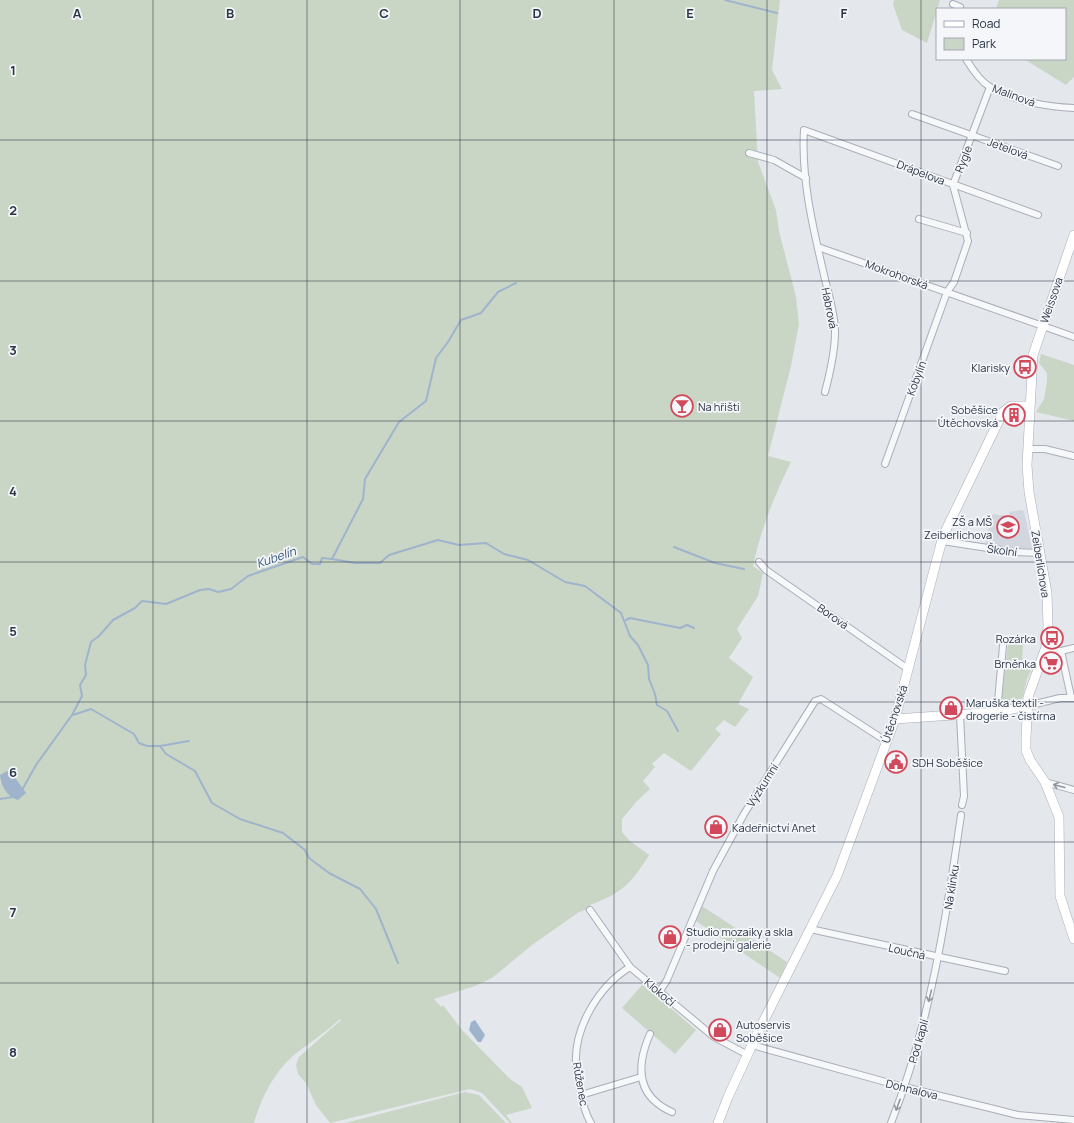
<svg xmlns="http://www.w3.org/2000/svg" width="1074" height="1123" font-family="Manrope,sans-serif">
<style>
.built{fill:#d2d6de}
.green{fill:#c9d6c5}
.water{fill:#9fb4cc}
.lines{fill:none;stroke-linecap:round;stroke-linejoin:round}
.stream{stroke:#9fb4cc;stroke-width:2}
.street-casing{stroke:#a9aeb7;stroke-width:8}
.secondary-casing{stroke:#a9aeb7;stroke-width:10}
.street{stroke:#f7f8fa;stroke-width:6}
.secondary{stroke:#fff;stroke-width:9}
.oneway{stroke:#9196a0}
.grid{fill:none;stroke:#2b3445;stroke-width:1;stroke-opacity:0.55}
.labels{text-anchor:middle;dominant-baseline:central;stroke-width:3.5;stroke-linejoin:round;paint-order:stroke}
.street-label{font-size:11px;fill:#2b3445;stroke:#f4f6f9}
.poi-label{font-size:11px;fill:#2b3445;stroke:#f4f6f9;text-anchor:start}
.water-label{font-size:12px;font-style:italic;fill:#34527a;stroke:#f4f6f9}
.grid-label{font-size:13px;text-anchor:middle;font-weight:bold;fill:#2b3445;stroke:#f4f6f9;stroke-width:3.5;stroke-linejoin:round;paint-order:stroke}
</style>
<rect width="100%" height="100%" fill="#e4e7ec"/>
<path class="built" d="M1022,510l2,1 8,37h-16l-30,-4 5,-30 18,2v-4z"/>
<g class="green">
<path d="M0,0h780l-8,70 10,19 -28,2 4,71 18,48 3,21 17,66 3,27 -8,42 -23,90 23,6c-17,34 -30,67 -38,104l10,7 -5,23 -21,33 5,9 -13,20 24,19 -15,27 11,5 -14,18 -11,-7 -9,9 6,5 -30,37 -27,-18 -12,11 3,3 -12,14 7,8 -14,13 -14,17v13l8,9 19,14c-18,29 -27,38 -59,50l1,3 -12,4 -47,33 -40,33 -17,8 -41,13 7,8 2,-2 19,25 48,49 12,8 10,21 -26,7 6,8h-2l-28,-30 -12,-4 -140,34 -14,-18 -10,-22 -8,-9 -2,-9 3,-8 42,-37 -1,-1c-14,13 -31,24 -46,36 -20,17 -33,43 -40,68h-254z"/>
<path d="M894,0h46l-13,43 -25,-13 -9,-26z"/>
<path d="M999,0h75v77l-8,8 -42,-26h41v-50h-69z"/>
<path d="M1041,354l33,11v56l-38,-9 8,-13 3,-18v-8l-8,-10z"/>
<path d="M1008,644l15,1 -1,17 12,2 -7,15 -6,24 -20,3z"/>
<path d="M702,906l85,56 -7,16 -84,-57z"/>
<path d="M643,984l53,46 -21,24 -53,-46z"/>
<path d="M465,1092l14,3 27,28h-161z"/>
</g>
<g class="water">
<path d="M7,771l4,1 15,21 -8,7c-11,-3 -17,-14 -18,-25z"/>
<path d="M475,1020l10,15 -4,7h-3l-9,-12 2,-8z"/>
</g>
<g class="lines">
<g class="stream">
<path d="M725,0l52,13"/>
<path d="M674,547l41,16 29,6"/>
<path d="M332,559l23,4h25l9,-8 49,-15 21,5 27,-2 18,11 24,6 37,22 20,4 36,27 9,23 8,9 10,20 1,14 6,15 2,11 10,6 11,20"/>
<path d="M626,620l4,-2 50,10 7,-3 7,3"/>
<path d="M73,715l18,-6 43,25 5,9 8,3h13l6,8 29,17 17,32 28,16 43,14 22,17 4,8 20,15 31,16 16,20 22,54"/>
<path d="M160,746l29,-5"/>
<path d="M22,790l14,-25 36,-50 10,-19 -2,-11 6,-10 -1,-10 6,-23 8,-6 14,-16 22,-12 7,-7 24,3 34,-14 9,-1 9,3 13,-3 17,-13 55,-19 9,7h8l2,-6 10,1 31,-60 2,-20 34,-57 27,-21 10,-43 12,-16 13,-22 20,-7 17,-21 18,-9"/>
<path d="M0,799l13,-2"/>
</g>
<g class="street-casing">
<g id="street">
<path d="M953,4l7,3 -1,2"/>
<path d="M966,59c6,10 14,22 24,28 24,14 57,20 84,21"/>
<path d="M912,114l146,52"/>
<path d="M749,153l25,7 32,18"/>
<path d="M919,219l48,14"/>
<path d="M818,247l256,90"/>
<path d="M825,392c5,-19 10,-40 10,-60 0,-19 -7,-39 -11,-57 -11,-47 -23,-97 -20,-145l234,85"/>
<path d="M1027,449h18l29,7"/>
<path d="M885,464l62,-172 7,-10 14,-41 -15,-56 37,-98"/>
<path d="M942,541l72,11 25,1"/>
<path d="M759,562l7,8 142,99"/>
<path d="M1045,650l16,1 13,-3"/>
<path d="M1061,651l10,46"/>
<path d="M1027,706l33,-8h14"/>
<path d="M997,712l6,-66"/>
<path d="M960,715l4,81 -2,9"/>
<path d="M1045,782l29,8"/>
<path d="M590,910l40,57 84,70 34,18"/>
<path d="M810,929l195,42"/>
<path d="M660,991l7,-11 46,-109 31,-57 71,-113 6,-2 65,42"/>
<path d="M650,1034c-14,32 -14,62 22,78"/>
<path d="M752,1045l152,42 90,22 24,6 56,5"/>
<path d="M581,1095l60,-18"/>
<path d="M591,1123c-6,-9 -9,-23 -11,-34 -1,-8 -4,-17 -4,-25 -2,-37 23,-78 54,-97"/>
<path d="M891,1123c39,-99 55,-203 70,-308"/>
</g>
</g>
<g class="secondary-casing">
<g id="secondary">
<path d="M1074,235l-41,120 -6,110 2,27 18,101 1,33 -2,21 -18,50 -2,41v12l4,10 15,22 14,35 1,79 14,43"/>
<path d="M895,719l102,-7 30,-6"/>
<path d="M718,1123l10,-26 30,-65 79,-156 58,-157 48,-183 60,-124 8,-6h18"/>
</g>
</g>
<use href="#street" class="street"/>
<use href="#secondary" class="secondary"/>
</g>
<defs><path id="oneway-shaft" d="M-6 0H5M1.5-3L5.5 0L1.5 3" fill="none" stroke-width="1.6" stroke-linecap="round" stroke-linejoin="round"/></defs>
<g class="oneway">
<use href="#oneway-shaft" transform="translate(1059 786) rotate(-165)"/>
<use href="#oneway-shaft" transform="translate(930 996) rotate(104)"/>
<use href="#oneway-shaft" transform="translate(898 1105) rotate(110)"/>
</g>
<path class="grid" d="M153,0v1123M307,0v1123M460,0v1123M614,0v1123M767,0v1123M921,0v1123M0,140h1074M0,281h1074M0,421h1074M0,562h1074M0,702h1074M0,842h1074M0,983h1074"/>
<defs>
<g id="bus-ring" transform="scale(1.15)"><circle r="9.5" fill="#f4f6f9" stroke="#d1495b" stroke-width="1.5"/><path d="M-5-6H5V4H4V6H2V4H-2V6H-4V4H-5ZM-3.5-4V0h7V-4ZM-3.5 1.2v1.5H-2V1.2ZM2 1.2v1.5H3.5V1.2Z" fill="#d1495b"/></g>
<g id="bar-ring" transform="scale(1.15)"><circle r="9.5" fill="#f4f6f9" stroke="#d1495b" stroke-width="1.5"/><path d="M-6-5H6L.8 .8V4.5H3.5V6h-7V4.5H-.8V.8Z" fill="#d1495b"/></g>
<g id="building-ring" transform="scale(1.15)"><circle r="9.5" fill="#f4f6f9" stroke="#d1495b" stroke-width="1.5"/><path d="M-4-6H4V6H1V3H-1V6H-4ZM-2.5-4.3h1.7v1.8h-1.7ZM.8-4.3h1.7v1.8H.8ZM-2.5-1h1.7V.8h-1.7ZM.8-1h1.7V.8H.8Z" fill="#d1495b"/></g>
<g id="school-ring" transform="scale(1.15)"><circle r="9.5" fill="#f4f6f9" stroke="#d1495b" stroke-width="1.5"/><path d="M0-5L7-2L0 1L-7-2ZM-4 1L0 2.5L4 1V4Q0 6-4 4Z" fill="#d1495b"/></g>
<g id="supermarket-ring" transform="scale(1.15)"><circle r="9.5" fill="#f4f6f9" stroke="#d1495b" stroke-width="1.5"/><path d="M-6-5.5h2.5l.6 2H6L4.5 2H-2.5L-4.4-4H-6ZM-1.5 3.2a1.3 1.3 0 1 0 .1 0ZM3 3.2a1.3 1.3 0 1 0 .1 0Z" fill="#d1495b"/></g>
<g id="shop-ring" transform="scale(1.15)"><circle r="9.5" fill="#f4f6f9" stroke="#d1495b" stroke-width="1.5"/><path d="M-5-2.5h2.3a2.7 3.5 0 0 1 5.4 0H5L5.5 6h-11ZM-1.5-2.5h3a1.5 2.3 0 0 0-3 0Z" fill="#d1495b"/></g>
<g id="civic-ring" transform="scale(1.15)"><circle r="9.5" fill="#f4f6f9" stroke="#d1495b" stroke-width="1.5"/><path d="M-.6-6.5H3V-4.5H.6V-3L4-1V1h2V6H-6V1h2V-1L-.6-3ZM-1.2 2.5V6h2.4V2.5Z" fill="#d1495b"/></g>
</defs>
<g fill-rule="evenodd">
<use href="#bus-ring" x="1025" y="367"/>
<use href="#bar-ring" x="682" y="406"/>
<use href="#building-ring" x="1014" y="415"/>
<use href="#school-ring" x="1008" y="527"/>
<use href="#bus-ring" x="1052" y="638"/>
<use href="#supermarket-ring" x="1051" y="663"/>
<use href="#shop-ring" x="951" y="708"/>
<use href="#civic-ring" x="896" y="762"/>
<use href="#shop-ring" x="716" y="827"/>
<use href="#shop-ring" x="670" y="937"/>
<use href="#shop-ring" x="720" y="1030"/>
</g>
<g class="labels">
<g class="street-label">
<text transform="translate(1014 95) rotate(20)">Malinová</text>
<text transform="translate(1008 148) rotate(20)">Jetelová</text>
<text transform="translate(963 159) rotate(-68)">Rygle</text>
<text transform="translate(921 172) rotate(21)">Drápelova</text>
<text transform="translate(897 274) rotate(20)">Mokrohorská</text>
<text transform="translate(1051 300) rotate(-71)">Weissova</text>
<text transform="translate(830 308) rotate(79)">Habrová</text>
<text transform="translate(916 378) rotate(-70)">Kobylín</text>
<text transform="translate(1002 550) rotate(7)">Školní</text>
<text transform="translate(1041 564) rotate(81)">Zeiberlichova</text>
<text transform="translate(833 616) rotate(35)">Borová</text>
<text transform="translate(894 714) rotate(-72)">Útěchovská</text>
<text transform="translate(762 785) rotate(-58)">Výzkumní</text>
<text transform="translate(951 887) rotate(-81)">Na klínku</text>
<text transform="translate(907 951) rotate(13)">Loučná</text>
<text transform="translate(660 992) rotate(41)">Klokočí</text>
<text transform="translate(918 1041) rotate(-74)">Pod kaplí</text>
<text transform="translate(581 1084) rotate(80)">Růženec</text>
<text transform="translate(912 1089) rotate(14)">Dohnalova</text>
</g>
<g class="poi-label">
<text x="1010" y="367" text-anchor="end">Klarisky</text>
<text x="698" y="406">Na hřišti</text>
<text x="998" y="409" text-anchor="end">Soběšice<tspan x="998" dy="13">Útěchovská</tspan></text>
<text x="992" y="521" text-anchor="end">ZŠ a MŠ<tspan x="992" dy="13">Zeiberlichova</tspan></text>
<text x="1036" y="638" text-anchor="end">Rozárka</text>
<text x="1036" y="663" text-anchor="end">Brněnka</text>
<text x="966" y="702">Maruška textil -<tspan x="966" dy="13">drogerie - čistírna</tspan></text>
<text x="912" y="762">SDH Soběšice</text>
<text x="732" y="827">Kadeřnictví Anet</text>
<text x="686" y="931">Studio mozaiky a skla<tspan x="686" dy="13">- prodejní galerie</tspan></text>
<text x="736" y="1024">Autoservis<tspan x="736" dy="13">Soběšice</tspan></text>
</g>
<g class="water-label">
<text transform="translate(276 557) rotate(-19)">Kubelín</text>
</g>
</g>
<g class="grid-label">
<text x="77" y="18">A</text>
<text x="230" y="18">B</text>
<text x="384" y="18">C</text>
<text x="537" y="18">D</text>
<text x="690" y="18">E</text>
<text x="844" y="18">F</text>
<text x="13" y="75">1</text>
<text x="13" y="215">2</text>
<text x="13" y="355">3</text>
<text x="13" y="496">4</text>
<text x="13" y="636">5</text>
<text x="13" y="777">6</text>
<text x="13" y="917">7</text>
<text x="13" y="1057">8</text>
</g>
<rect x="936" y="8" width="130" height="52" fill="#f4f6f9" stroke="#a4a8b1"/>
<rect x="944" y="21" width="20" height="6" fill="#ffffff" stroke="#a4a8b1"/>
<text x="972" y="28" font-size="12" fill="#2b3445">Road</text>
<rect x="944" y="38" width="20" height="12" fill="#c9d6c5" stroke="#a4a8b1"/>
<text x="972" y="48" font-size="12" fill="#2b3445">Park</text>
</svg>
